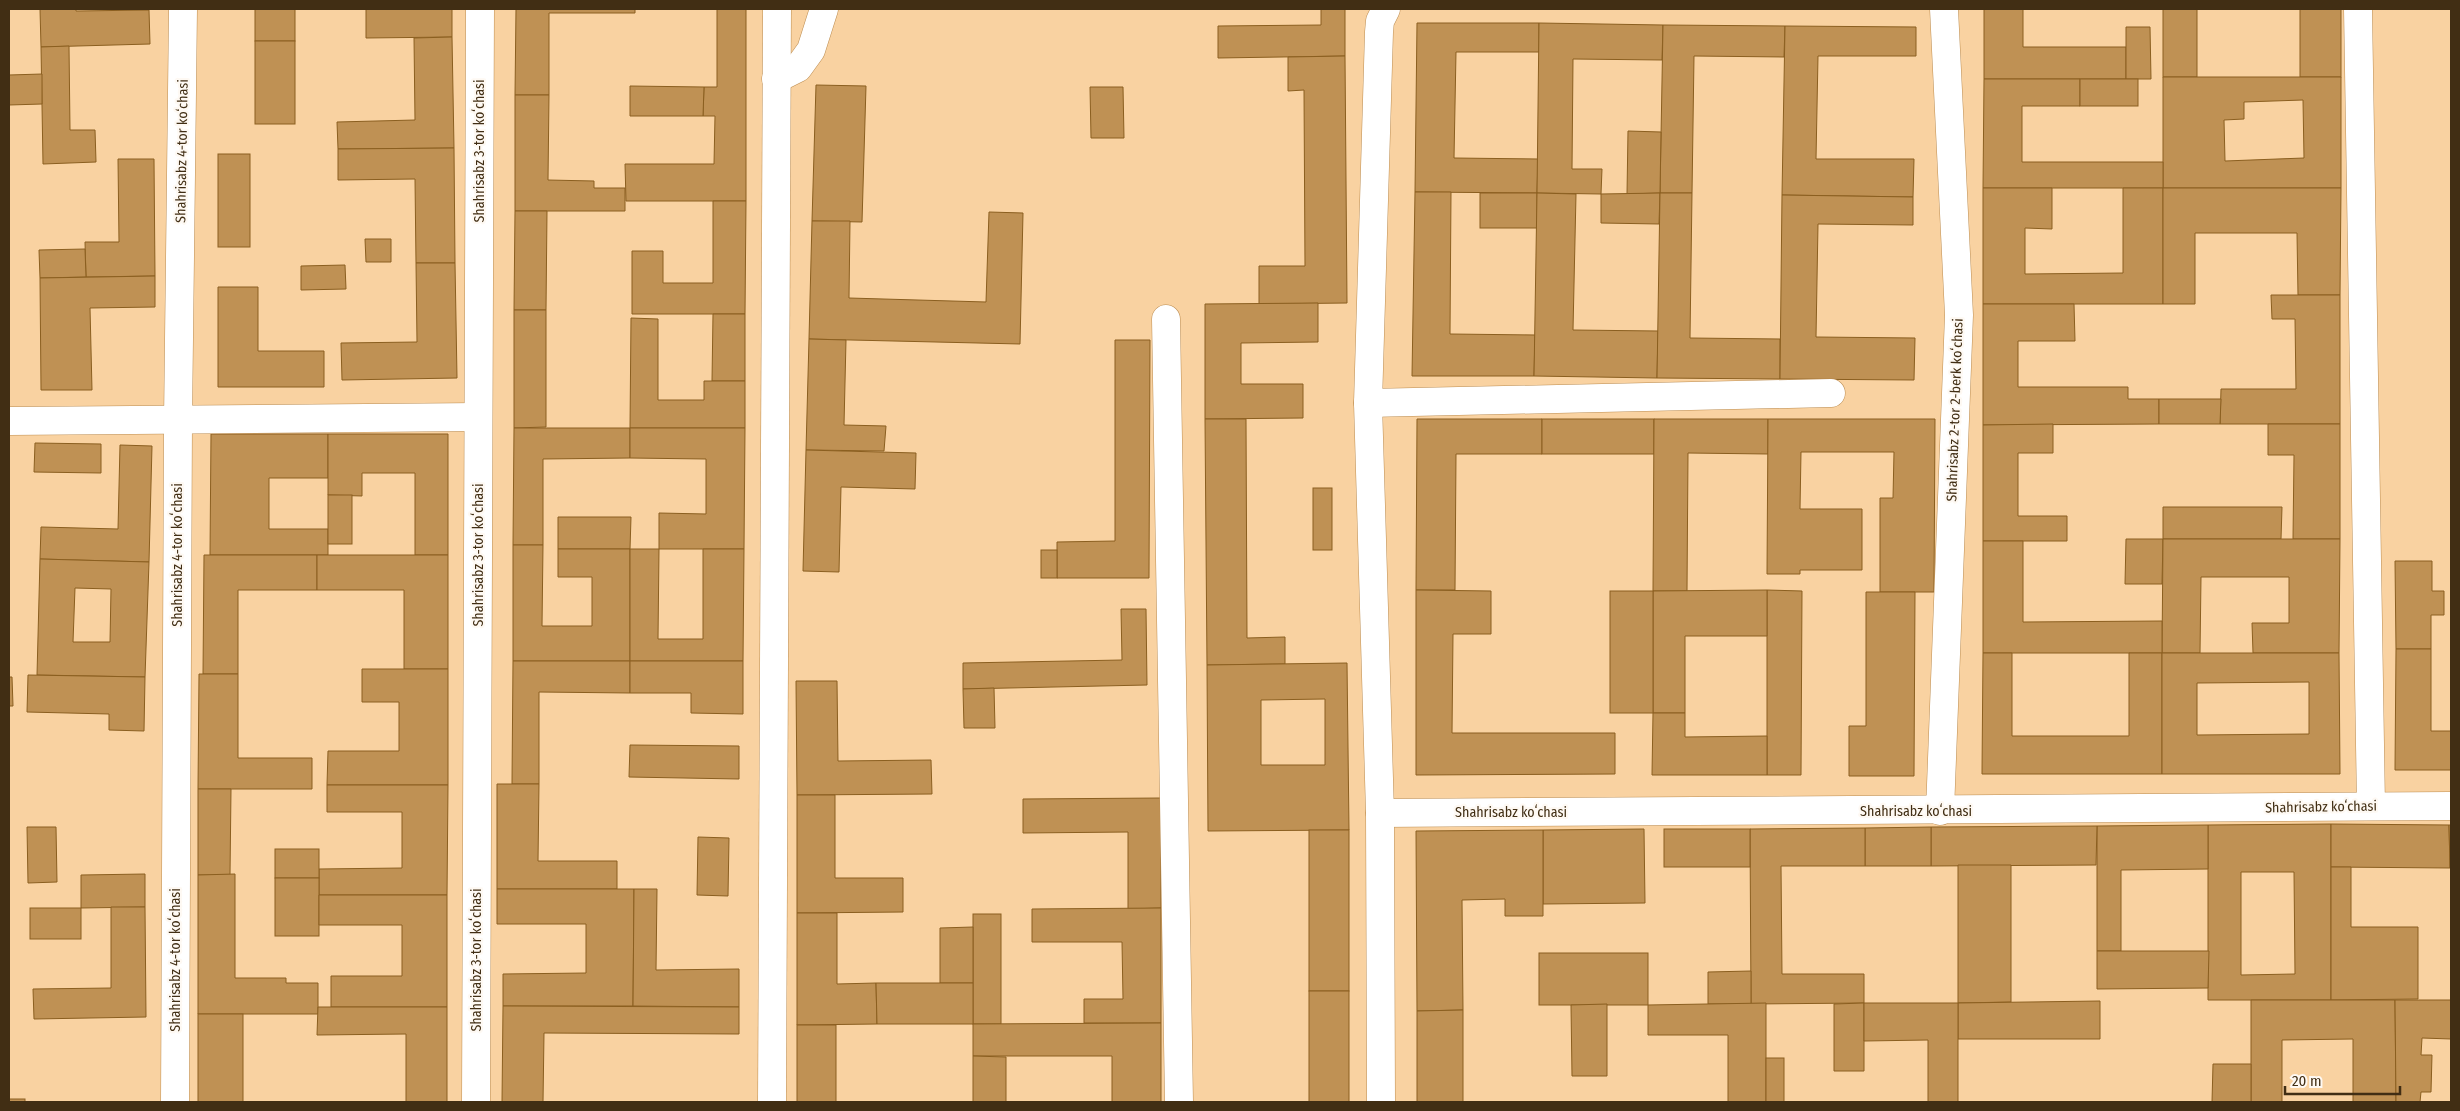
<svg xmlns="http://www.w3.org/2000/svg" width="2460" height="1111" font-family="'Fira Sans Condensed',sans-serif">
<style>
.building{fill:#bf9154;stroke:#8b5f20;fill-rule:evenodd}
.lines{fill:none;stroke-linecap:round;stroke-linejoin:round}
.minor-casing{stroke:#bc8d51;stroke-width:29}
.minor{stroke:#fff;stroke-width:28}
.labels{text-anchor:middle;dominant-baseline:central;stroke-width:4.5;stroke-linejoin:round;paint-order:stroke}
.street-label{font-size:14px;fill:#412e14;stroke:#fef9f3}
</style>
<rect width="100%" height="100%" fill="#f9d2a1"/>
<g class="building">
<path d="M40,9h36v2l73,-1 1,34 -109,3z"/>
<rect x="255" y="9" width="40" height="32"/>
<path d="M366,9h86v28l-86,1z"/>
<path d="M516,9h119v4h-86v82h-34z"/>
<path d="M717,9h29v192h-120l-1,-37h89l1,-48h-12l1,-29h13z"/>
<path d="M1321,9h24v47l-127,2v-32l103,-1z"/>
<path d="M1984,9h39v38h103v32h-142z"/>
<rect x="2163" y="9" width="34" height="68"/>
<rect x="2300" y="9" width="41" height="68"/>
<path d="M1417,23h122v29h-83l-2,106 84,1 -1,34 -122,-1z"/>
<path d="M1539,23l124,2 -1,35 -89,-1 -1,110h30l-1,25 -64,-1z"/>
<path d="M1663,25l122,1 -1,31 -90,-1 -2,137h-32z"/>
<path d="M1785,26l131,1v29h-98l-2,103h98l-1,38 -131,-2z"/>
<path d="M2126,27h24l1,52h-25z"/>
<path d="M452,37l2,111 -116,1 -1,-27 78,-2 -1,-82z"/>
<rect x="255" y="41" width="40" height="83"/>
<path d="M69,46l1,84h25l1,32 -53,2 -2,-117z"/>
<path d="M1345,56l2,247 -88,1v-38h46l-1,-176 -16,1v-34z"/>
<path d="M42,74v30l-33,1v-30z"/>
<path d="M2163,77h178v111h-178zM2303,100l1,58 -79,3 -1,-41 20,-1v-17z"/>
<path d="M1984,79h96v27h-58v56h141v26h-180z"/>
<rect x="2080" y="79" width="58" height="27"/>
<path d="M816,85l50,1 -4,136 -50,-1z"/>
<path d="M630,86l74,1 -1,29h-73z"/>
<path d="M1090,87h33l1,51h-33z"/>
<path d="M515,95h34l-1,85 46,1v7h31v23h-110z"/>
<path d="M1628,131l33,1 -1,61 -33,1z"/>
<path d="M454,148l1,115h-39l-1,-84 -77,1v-31z"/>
<rect x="218" y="154" width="32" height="93"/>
<path d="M118,159h36l1,117 -69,1 -1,-35h34z"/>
<path d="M1983,188h69v41l-27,-1v46l98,-1v-85h40v116h-180z"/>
<path d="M2163,188h178l-1,107h-42l-1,-62h-102v71h-32z"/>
<path d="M1415,192h36l-1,142 85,1 -1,41h-122z"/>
<rect x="1480" y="193" width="57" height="35"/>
<path d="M1537,193l39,1 -3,136 85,1 -1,47 -123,-2z"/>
<path d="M1660,193l-1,31 -58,-1v-29z"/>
<path d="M1660,193h32l-2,145 90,1v40l-123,-1z"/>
<path d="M1782,195l131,2v28l-95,-1 -2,113 99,1 -1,42 -134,-1z"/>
<path d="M713,201h33l-1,113h-113v-63h31v32h50z"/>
<path d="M515,211h32l-1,99h-32z"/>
<path d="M989,212l34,1 -3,131 -211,-5 3,-118h38l-1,77 137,4z"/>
<path d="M365,239h26v23h-25z"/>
<path d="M85,249l1,28 -46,1 -1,-28z"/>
<path d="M416,263h39l2,115 -115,2 -1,-37 76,-1z"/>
<path d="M345,265l1,24 -45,1v-24z"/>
<path d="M155,276v31l-65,1 2,82h-51l-1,-112z"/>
<path d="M218,287h40v64h66v36h-106z"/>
<path d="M2271,295h69v129h-120l1,-35h75l-1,-70h-23z"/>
<path d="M1318,303v39l-77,1v41h62v34l-98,1v-115z"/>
<path d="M1983,304h91l1,37h-57v46h110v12h31v25l-176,1z"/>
<path d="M514,310h32v117l-32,1z"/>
<path d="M713,314h32v67h-33z"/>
<path d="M631,318l27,1v81h46v-19h41v47h-115z"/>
<path d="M809,339l37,1 -2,85 42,1 -2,25 -78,-1z"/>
<path d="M1115,340h35l-1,238h-92v-36l58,-1z"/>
<path d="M2159,399h62l-1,25h-61z"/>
<path d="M1205,419h41l1,219 38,-1v27l-78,1z"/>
<path d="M1417,419h125v35h-86l-1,136h-39z"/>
<rect x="1542" y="419" width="112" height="35"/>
<path d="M1654,419h114v35l-80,-1 -1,138h-34z"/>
<path d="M1768,419h167l-1,173h-54v-94h13l1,-46h-93l-1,57h62v61h-62v4h-33z"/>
<path d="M2053,424v29h-35v63h49v25h-84v-116z"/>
<path d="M2268,424h72v115h-47l1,-84h-26z"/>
<path d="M514,428h116v30l-87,1v86h-30z"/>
<path d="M630,428h115l-1,121h-85v-36l47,1v-55l-76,-1z"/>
<path d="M211,434h117v44h-59v51h59v26h-118z"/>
<path d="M328,434h120v121h-33v-82h-53v23l-34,-1z"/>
<path d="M35,443l66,1v29l-67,-1z"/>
<path d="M120,445l32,1 -3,116 -109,-3 1,-32 77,2z"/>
<path d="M806,450l110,3 -1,36 -74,-2 -2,85 -36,-1z"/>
<rect x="1313" y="488" width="19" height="62"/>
<rect x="328" y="495" width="24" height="49"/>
<path d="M2163,507h119l-1,32h-118z"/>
<path d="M558,517h73l-1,32h-72z"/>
<path d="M2126,539h37l-1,45h-37z"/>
<path d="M2163,539h177l-1,114h-86l-1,-30h37v-46h-88l-1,76h-38z"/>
<path d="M1983,541h40v81l139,-1v32h-179z"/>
<path d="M513,545h30l-1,81h50v-49h-34v-28h72v112h-117z"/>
<path d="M630,549h29l-1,90h45v-90h41l-1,112h-113z"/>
<rect x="1041" y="550" width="16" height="28"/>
<path d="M204,555h113v35h-79v84h-35z"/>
<path d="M317,555h131v114h-44v-79h-87z"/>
<path d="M40,559l109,3 -4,115 -108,-2zM75,588l36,1 -1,53h-37z"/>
<path d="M2395,561h37v30h12v24h-13v34h-35z"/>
<path d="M1416,590l75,1v43h-38l-1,99h163v41l-199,1z"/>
<path d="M1767,590l35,1 -1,184h-34z"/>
<path d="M1767,590v46h-82v77h-32v-122z"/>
<rect x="1610" y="591" width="43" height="122"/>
<path d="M1866,592h49l-1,184h-65v-50h17z"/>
<path d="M1121,609h25l1,76 -184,4v-26l159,-3z"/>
<path d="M2396,649h35v82h20v39h-56z"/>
<path d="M1983,653h29v83h117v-83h33v121h-180z"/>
<path d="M2162,653h177l1,121h-178zM2309,682v52l-112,1v-52z"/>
<path d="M513,661h117v32l-91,-1v92h-27z"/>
<path d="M630,661h113v53l-52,-1v-20h-61z"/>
<path d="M1347,663l2,167 -141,1 -1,-166zM1325,699v66h-64v-65z"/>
<path d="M362,669h86v116h-121l1,-34h71v-49h-37z"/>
<path d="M199,674h39v84h74v31h-114z"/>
<path d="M28,675l117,2 -1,54 -35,-1v-16l-82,-2z"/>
<path d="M9,677h3l1,29h-4z"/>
<path d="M796,681h41l1,80 93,-1 1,34 -135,1z"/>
<path d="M994,688l1,40h-31l-1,-39z"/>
<path d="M1653,713h32v24l82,-1v39h-115z"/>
<path d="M630,745l109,1v33l-110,-2z"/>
<path d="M497,784h42l-1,77h79v28h-120z"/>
<path d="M327,785h121l-1,110h-128v-26l83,-1v-56h-75z"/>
<path d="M198,789h33l-1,86h-32z"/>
<path d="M797,795h38v83h68v34l-106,1z"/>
<path d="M1161,798v110l-33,1v-77l-105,1v-34z"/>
<path d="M2331,824v176h-123v-175zM2241,872h53l1,102 -54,1z"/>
<path d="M2331,824l118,1 1,43 -119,-1z"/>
<path d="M2208,825v44l-87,1v81h-24v-125z"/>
<path d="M2449,825h2v43h-1z"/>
<path d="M2097,826l-1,39 -165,1v-39z"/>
<path d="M27,827h29l1,55 -29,1z"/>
<path d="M1931,827v39h-66v-38z"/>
<path d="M1865,828v38h-84l1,108h82v29l-113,1 -1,-175z"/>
<path d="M1644,829l1,74 -102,1v-74z"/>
<rect x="1664" y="829" width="86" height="38"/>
<rect x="1309" y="830" width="40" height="161"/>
<path d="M1543,830v86h-38v-17l-43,1 1,110 -46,1 -1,-180z"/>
<path d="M698,837l31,1 -1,58 -31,-1z"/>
<rect x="275" y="849" width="44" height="29"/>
<path d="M1958,865h53v137l-53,1z"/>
<path d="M2331,867h20v60h67v72l-87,1z"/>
<path d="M145,874v33l-64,1v-33z"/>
<path d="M235,874v104h51v5h32v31h-120v-139z"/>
<rect x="275" y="878" width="44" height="58"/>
<path d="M497,889h137l-1,117h-130v-32l83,-1v-49h-89z"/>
<path d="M634,889h23l-1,81 83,-1v38l-106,-1z"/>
<path d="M319,895h128v112h-116v-31h71v-51h-83z"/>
<path d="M111,907h34l1,110 -112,2 -1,-30 78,-1z"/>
<rect x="30" y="908" width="51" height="31"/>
<path d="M1161,908v115h-77v-24h39l-1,-57h-90v-33z"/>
<path d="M797,913h40v71l39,-1 1,41 -80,1z"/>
<rect x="973" y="914" width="28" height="110"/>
<path d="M973,927v56h-33v-55z"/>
<path d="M2097,951h112l-1,37 -111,1z"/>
<rect x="1539" y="953" width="109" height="52"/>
<path d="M1751,971v33h-43v-32z"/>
<path d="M876,983h97v41h-96z"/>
<rect x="1309" y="991" width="40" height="111"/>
<path d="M2251,1000h144l1,102h-43v-63l-71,1v62h-31z"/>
<path d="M2395,1000h56v39l-29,-1 -1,17h11l-1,37h-10l-1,10h-24z"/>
<path d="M2100,1001v38h-142v-36z"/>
<path d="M1766,1003v99h-38v-67h-80v-30z"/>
<path d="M1864,1003v68h-30v-67z"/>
<path d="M1864,1003h94v99h-30v-62l-64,1z"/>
<path d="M1607,1004v72h-35l-1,-71z"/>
<path d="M503,1006l236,1v27l-195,-1 -1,69h-41z"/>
<path d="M318,1007h129v95h-41v-68l-89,1z"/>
<path d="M1463,1010v92h-46v-91z"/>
<rect x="198" y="1014" width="45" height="88"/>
<path d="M1161,1023v79h-49v-46h-139v-32z"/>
<rect x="797" y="1025" width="39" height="77"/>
<path d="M973,1056l33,1v45h-33z"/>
<rect x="1766" y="1058" width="18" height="44"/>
<path d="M2213,1064h38v38h-39z"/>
<rect x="9" y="1099" width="16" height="3"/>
</g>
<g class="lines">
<g class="minor-casing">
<g id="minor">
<path d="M2358,9l13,797"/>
<path d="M776,79l22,-11 13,-18 13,-41"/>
<path d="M1166,319l13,783"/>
<path d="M1368,403l463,-10"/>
<path d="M9,421l469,-4"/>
<path d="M1940,811l19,-496 -15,-306"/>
<path d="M1380,813l1071,-7"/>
<path d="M175,1102l3,-681 5,-412"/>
<path d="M476,1102l4,-1093"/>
<path d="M772,1102l5,-1093"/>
<path d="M1381,1102l-1,-289 -12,-410 11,-371 1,-11 6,-12"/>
</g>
</g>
<use href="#minor" class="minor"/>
</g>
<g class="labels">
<g class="street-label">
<text transform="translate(182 151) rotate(-89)">Shahrisabz 4-tor koʻchasi</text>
<text transform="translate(479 151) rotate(-90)">Shahrisabz 3-tor koʻchasi</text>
<text transform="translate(1955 410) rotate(-88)">Shahrisabz 2-tor 2-berk koʻchasi</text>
<text transform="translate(177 555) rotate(-90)">Shahrisabz 4-tor koʻchasi</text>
<text transform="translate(478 555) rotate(-90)">Shahrisabz 3-tor koʻchasi</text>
<text transform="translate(2321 807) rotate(-1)">Shahrisabz koʻchasi</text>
<text x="1916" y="811">Shahrisabz koʻchasi</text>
<text x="1511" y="812">Shahrisabz koʻchasi</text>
<text transform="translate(175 960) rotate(-90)">Shahrisabz 4-tor koʻchasi</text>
<text transform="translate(476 960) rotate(-90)">Shahrisabz 3-tor koʻchasi</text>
</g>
</g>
<rect width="2460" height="1111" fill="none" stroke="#412e14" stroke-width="20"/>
<path d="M2285 1086v8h115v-8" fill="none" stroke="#412e14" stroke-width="2.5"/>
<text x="2292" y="1086" font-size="15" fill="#412e14" stroke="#fef9f3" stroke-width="4" paint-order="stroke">20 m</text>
</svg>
